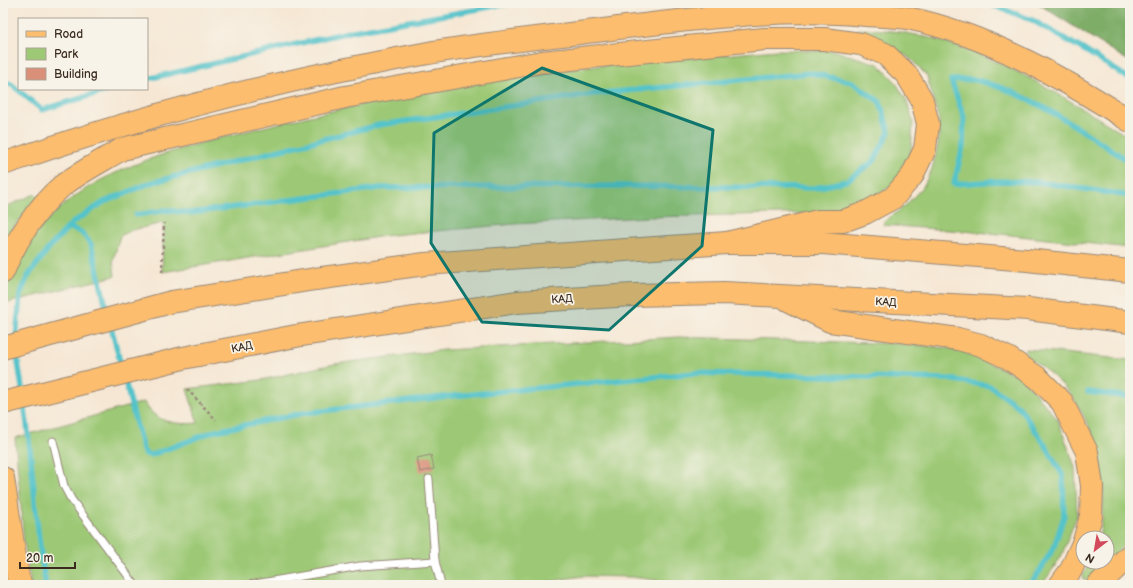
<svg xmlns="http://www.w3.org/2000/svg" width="1133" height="588" font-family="'Balsamiq Sans',sans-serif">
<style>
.green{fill:#9dc976;stroke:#6c7a4a}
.forest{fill:#7ead67;stroke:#5c6c42}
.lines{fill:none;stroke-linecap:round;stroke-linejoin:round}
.stream{stroke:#55c3ca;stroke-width:5.5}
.building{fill:#d98f78}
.lane-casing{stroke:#988879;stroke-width:9}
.primary-casing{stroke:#988879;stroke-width:24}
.highway-casing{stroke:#988879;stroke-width:24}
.path{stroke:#988879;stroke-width:2.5;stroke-dasharray:3 3;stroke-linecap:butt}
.lane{stroke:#fff;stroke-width:7}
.primary{stroke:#fcbd6e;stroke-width:22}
.highway{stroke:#fcbd6e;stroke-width:22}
.marked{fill:#0f766e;fill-opacity:0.2;stroke:#0f766e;stroke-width:3;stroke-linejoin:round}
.labels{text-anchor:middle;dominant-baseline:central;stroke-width:3.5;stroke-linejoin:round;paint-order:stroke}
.street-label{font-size:11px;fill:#3b2a1e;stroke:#f7f3e8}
</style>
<rect width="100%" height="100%" fill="#f7f3e8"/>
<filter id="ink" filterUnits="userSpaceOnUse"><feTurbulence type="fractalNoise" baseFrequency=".025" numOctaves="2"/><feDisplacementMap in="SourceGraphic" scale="8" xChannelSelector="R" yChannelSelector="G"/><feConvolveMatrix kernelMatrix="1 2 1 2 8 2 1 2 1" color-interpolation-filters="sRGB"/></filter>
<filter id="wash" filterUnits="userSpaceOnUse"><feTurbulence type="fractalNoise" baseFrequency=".012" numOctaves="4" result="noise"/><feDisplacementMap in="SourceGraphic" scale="16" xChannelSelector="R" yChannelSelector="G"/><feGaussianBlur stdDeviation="0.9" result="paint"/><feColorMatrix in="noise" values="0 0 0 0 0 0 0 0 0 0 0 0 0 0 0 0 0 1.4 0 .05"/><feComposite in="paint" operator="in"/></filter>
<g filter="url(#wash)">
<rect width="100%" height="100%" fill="#f6e7d4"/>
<g class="green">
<path d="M857,29c101,-1 190,57 273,109v110l-129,-14 -118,-9 1,-3 21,-16 18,-19 9,-18 6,-24 1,-25 -12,-44 -16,-17 -32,-20 -21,-5z"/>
<path d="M777,50l58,1 43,13 16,16 12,19 7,22 -2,33 -18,30 -20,15 -21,8 -29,6 -176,4 -132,7 -124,11 -229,37 2,-49 -32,7 -12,6 -7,25 2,15 -112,28c5,-51 54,-101 98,-124 54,-28 116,-41 175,-56 95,-23 191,-42 287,-54 71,-9 143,-13 214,-20z"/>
<path d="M35,194l4,4 -24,27 -12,19v-36z"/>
<path d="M679,337l226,7 51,5 65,28 37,43 17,47 2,48 -16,42 -19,28h-349l-61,-8 -49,-1 -54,9h-498l-7,-43 -9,-104 129,-36c11,21 33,23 54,21l-11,-34 74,-9 73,-16 110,-14z"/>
<path d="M1026,349l104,11v179l-23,23v-24h-8c9,-44 5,-88 -18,-127 -4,-6 -7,-14 -12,-19 -13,-15 -28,-26 -44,-37z"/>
<path d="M1089,562h18l-20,19 -5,-3z"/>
</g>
<path class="forest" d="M1037,3h93v59z"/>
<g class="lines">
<g class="stream">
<path d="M986,3l46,17 52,30 46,29"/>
<path d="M147,79l206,-48 160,-28"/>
<path d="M3,81l8,3 31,26 70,-21"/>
<path d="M1130,162c-49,-32 -97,-68 -154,-82 -8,-1 -17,0 -25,0l13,37 -1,29 -9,38 45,-3 40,1 91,14"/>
<path d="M68,227l13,5 10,12 17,71"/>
<path d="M110,323l12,46"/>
<path d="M16,339l4,-44 8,-19 21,-28 23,-25 32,-21 46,-19 229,-58 214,-31 218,-21 41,9 28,20 9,30 -15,29 -28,20 -31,7 -195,-2 -240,2 -190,25 -24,-3 -30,5"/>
<path d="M16,349l7,45"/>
<path d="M124,377l19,73 3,4 5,1 64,-24 89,-18 148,-17 243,-23 253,6 42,7 29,21 27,39 17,30 1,40 -10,31 -18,30 -7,8"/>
<path d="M1088,392l42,5"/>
<path d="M24,403c10,60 10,122 22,182"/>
</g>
</g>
<g id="blocks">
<path class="building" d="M431,455l3,14 -14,3 -3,-14z"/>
</g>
</g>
<g filter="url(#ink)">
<use href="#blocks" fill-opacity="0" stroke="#988879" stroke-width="1"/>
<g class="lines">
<g class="lane-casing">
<g id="lane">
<path d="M53,441l11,45 7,13 64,86"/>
<path d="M429,479l6,82 6,24"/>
<path d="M249,585l111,-19 75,-5"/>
</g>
</g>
<g class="primary-casing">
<g id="primary">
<path d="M3,164c137,-48 277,-84 420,-110 67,-12 136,-18 203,-27 81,-9 159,-20 240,-12 14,1 28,1 41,3 79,16 156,60 223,103"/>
<path d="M1098,585l32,-30"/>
</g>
</g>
<g class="highway-casing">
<g id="highway">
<path d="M3,272c11,-29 35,-66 59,-86 18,-14 40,-25 60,-37l223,-52 197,-35 222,-23h60l37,5 24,10 22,21 15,25 6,24 -3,25 -13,27 -19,22 -28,15 -22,8h-25l-91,22"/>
<path d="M788,300l42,21 128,18 23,6 27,13 30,20 24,24 25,50 5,34 -1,30 -6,22"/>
<path d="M3,348l168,-46 144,-23 110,-15 302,-21h96l204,17 103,11"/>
<path d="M3,403l180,-45 113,-22 221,-34 116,-7 91,-2 304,16 102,13"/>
<path d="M3,478l15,99 3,8"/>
<path d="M1060,585l11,-15 12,-27"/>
</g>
</g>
<g class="path">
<path d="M162,272l2,-49"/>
<path d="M187,389l29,31"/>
</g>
<use href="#lane" class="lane"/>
<use href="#primary" class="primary"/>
<use href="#highway" class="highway"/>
</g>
</g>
<path class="marked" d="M542,68l171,62 -11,116 -93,84 -127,-8 -51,-79 3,-110z"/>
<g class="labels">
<g class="street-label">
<text transform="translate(562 299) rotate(-4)">КАД</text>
<text transform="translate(886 302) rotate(3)">КАД</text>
<text transform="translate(242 347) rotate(-11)">КАД</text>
</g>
</g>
<rect width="1133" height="588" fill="none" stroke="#f7f3e8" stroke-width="16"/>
<rect x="18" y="18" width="130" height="72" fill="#f7f3e8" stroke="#aca397"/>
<rect x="26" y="31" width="20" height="6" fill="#fcbd6e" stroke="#aca397"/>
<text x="54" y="38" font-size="12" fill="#3b2a1e">Road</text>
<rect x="26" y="48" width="20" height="12" fill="#9dc976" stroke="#aca397"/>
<text x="54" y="58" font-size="12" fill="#3b2a1e">Park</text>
<rect x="26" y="68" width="20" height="12" fill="#d98f78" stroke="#aca397"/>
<text x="54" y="78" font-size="12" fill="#3b2a1e">Building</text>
<g transform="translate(1095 550) rotate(211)"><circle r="19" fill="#f7f3e8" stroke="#aca397"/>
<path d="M0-3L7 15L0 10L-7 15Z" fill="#d1495b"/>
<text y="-6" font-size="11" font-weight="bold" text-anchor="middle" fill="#3b2a1e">N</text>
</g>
<path d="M20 562v6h55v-6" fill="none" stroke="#3b2a1e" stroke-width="2"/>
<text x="26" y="562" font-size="12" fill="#3b2a1e" stroke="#f7f3e8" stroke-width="3" paint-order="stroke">20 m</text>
</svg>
